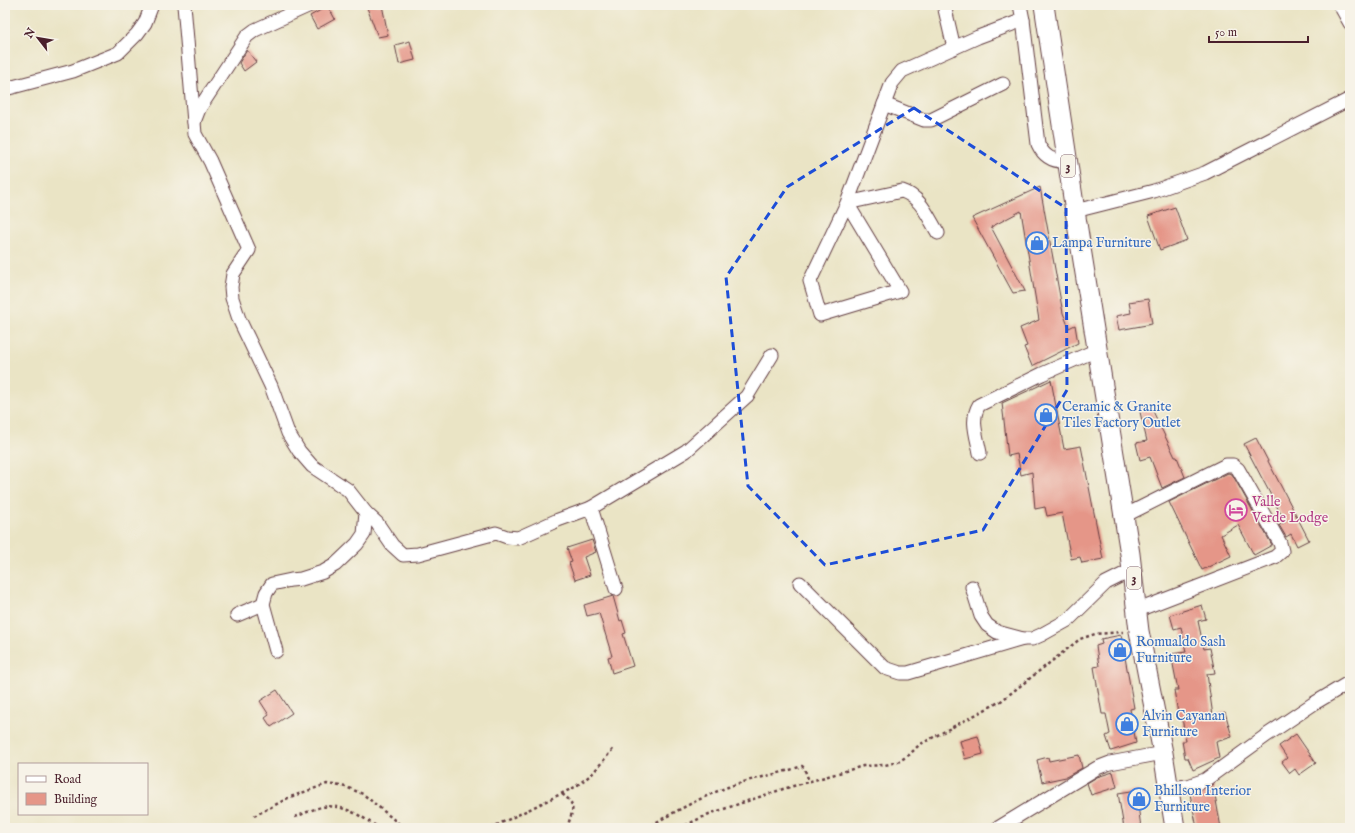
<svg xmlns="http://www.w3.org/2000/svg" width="1355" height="833" font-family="'IM FELL English',serif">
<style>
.building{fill:#e59688}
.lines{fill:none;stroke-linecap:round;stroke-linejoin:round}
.minor-casing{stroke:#623d42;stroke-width:15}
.highway-casing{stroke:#623d42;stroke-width:21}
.path{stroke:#623d42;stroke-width:2.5;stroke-dasharray:3 3;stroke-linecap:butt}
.minor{stroke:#fff;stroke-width:13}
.highway{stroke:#fff;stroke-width:19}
.marked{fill:none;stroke:#1d4ed8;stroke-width:3;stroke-dasharray:8 5;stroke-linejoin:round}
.labels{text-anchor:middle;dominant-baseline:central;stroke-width:3;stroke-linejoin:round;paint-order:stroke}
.shield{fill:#f7f3e8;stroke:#7e5f64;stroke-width:1}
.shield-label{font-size:13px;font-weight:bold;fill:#4a1f2b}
.shop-label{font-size:14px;fill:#366cbe;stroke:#f7f3e8;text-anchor:start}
.hotel-label{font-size:14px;fill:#b23c85;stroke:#f7f3e8;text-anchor:start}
</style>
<rect width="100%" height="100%" fill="#f7f3e8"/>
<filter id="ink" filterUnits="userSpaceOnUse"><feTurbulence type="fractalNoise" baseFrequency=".025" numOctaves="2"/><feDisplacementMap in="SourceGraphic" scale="8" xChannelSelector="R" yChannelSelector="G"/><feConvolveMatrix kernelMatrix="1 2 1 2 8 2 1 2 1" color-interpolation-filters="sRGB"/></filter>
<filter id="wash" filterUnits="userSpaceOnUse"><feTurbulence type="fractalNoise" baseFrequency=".012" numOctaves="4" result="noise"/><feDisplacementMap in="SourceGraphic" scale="16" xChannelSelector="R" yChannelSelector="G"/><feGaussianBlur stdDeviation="0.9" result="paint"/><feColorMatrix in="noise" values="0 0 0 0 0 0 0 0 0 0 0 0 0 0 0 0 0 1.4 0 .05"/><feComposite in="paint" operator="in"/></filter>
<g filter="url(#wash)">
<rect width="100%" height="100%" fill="#eae4c5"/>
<g id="blocks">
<g class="building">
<path d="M366,5h16l6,30 -10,2z"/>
<path d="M328,6l7,13 -18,10 -7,-13z"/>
<path d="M410,41l5,19 -16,4 -4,-19z"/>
<path d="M247,50l9,12 -12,9 -5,-8z"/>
<path d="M1040,187l23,126 6,15 6,-3 3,18 -46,23 -8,-19 3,-1 -7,-18 19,-8 -18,-109 -30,16 34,64 -12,2 -41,-75z"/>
<path d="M1175,207l12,33 -27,10 -12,-34z"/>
<path d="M1148,299l4,25 -33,6 -3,-14 15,-3 -2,-11z"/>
<path d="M1051,380l13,69 17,-3 22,113 -21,4 -2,-6 -9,2 -9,-46 -15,3 -2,-9 -10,2 -3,-37 -11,3 -4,-21 -9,2 -6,-53z"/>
<path d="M1150,405l25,52h2l8,20 -23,11 -12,-31 -10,3 -4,-17 11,-2 -8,-33z"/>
<path d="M1256,438l53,102 -12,6 -6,-12 -5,3 -7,-12 6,-3 -41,-78z"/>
<path d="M1228,473l4,1 40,71 -18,10 -16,-30 -17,10 10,21 -29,14 -33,-68z"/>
<path d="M592,540l4,12 -12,5 6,18 -15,5 -6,-17 3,-1 -5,-14z"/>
<path d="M613,596l7,25 2,-1 4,13 -3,1 10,32 -21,7 -4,-16 4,-1 -13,-43 -12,3 -3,-11z"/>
<path d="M1202,605l4,14 -8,2 6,28 6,-1 5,25 -8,1 6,42 12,-4 7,25 -16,5 3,16 -26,12 -5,-12h-3l-3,-17h4l-4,-23 -3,1 -5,-29h4l-7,-36 15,-2 -5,-25 -7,2 -4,-14z"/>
<path d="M1121,635l13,73 -4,1 6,34 -25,8 -5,-15 4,-2 -4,-20h-4l-8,-47 5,-1 -3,-20 6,-2 -1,-5z"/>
<path d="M277,690l15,23 -21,14 -6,-9 4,-3 -9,-14z"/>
<path d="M1296,734l20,29 -17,12 -4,-6 -5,4 -8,-11 5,-4 -8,-12z"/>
<path d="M978,736l5,18 -18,5 -5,-18z"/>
<path d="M1079,755l3,13 -16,9 -24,5 -5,-22 11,-3 1,4z"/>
<path d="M1113,772l4,15 -26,8 -4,-12 10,-6z"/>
<path d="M1213,784l8,44h-24l-7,-34 18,-7z"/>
<path d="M1138,790l4,14 -4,1 3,23h-17l-6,-35z"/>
</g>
</g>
</g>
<g filter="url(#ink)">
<use href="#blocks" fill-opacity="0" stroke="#623d42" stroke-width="1"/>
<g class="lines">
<g class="minor-casing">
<g id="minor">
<path d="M184,5l11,129 15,27 39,89 -16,24 -2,13 1,11 7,21 32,67 17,47 11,18 13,15 36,24 18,23 11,10 15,22 11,10 15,-1 78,-21 11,4 11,1 40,-18 33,-12 95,-57 61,-55 25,-41"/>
<path d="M944,5l10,43"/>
<path d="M1020,5l3,15 15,124c6,13 15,18 29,17"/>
<path d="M1340,5l10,18"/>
<path d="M5,89l68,-18 45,-18 19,-19 8,-11 7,-18"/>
<path d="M884,104l40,16h7l72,-36"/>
<path d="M194,122l5,-13 48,-73 8,-6 55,-25"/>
<path d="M1075,211l79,-20 51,-18 145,-74"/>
<path d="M938,233c-10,-16 -17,-36 -36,-42l-55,12 53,88 -80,24 -10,-34 37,-78 45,-120 10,-12 76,-34 45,-17"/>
<path d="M980,453c-3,-17 -10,-33 -1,-48l63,-31 55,-24"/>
<path d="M591,508l25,81"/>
<path d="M1124,516l102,-51h7l5,4 42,74 2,8 -7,6 -137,53"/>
<path d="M800,583l85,85 15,5h8l115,-34"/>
<path d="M972,587l9,29 6,9 10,7 26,7h9l9,-4 27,-15 38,-37 26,-13"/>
<path d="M237,615l26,-11"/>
<path d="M276,651l-13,-47 3,-11 6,-9 19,-4 10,-1 22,-7 12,-7 22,-21 7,-10 2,-21"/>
<path d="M1168,788l20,-2 17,-6 62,-45 46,-31 37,-22"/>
<path d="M998,828l99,-60 13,-5 53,-10"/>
</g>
</g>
<g class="highway-casing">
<path id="highway" d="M1044,5l31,206 55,343 9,77 24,122 12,75"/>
</g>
<g class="path">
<path d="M562,794c16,11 10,17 5,34"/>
<path d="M254,816l36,-19 37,-13 19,3 17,7 41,34"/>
<path d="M295,817c9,-3 17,-8 27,-10 21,-4 40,10 57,21"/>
<path d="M491,828l84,-41 17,-13 22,-26"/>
<path d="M646,828c27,-15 53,-30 82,-41 24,-9 49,-12 74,-21l2,2 5,13"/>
<path d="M680,828l29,-14 74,-25 80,-23 22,-1 13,-3 11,-7 10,-10 82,-44 79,-62 15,-5 28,-2"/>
</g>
<use href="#minor" class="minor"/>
<use href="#highway" class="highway"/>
</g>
</g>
<path class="marked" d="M914,108l152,100 1,182 -84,140 -158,35 -77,-79 -22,-209 61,-90z"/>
<defs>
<g id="shop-ring" transform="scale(1.15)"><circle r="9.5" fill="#f7f3e8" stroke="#3f7fe0" stroke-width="1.5"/><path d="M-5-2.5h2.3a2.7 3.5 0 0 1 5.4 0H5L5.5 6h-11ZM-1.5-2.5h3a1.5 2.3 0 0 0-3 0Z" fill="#3f7fe0"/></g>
<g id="hotel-ring" transform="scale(1.15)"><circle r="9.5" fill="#f7f3e8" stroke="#d1479c" stroke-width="1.5"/><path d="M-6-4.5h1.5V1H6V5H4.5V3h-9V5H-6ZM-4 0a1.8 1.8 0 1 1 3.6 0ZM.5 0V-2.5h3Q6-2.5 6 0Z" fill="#d1479c"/></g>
</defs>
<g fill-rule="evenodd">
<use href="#shop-ring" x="1037" y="243"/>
<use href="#shop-ring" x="1046" y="415"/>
<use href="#hotel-ring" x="1236" y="510"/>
<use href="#shop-ring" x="1120" y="650"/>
<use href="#shop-ring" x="1127" y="724"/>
<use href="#shop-ring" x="1139" y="799"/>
</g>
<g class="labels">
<g class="shield">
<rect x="1061" y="155" width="14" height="22" rx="3"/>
<rect x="1127" y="567" width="14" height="22" rx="3"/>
</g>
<g class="shield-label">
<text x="1068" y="166">3</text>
<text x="1134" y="578">3</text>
</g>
<g class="shop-label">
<text x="1052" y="243">Lampa Furniture</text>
<text x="1062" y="407">Ceramic &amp; Granite<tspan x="1062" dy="16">Tiles Factory Outlet</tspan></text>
<text x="1136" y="642">Romualdo Sash<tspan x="1136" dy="16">Furniture</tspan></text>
<text x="1142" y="716">Alvin Cayanan<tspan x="1142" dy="16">Furniture</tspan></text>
<text x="1154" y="791">Bhillson Interior<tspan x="1154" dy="16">Furniture</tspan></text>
</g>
<g class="hotel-label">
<text x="1252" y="502">Valle<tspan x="1252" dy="16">Verde Lodge</tspan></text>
</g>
</g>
<rect width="1355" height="833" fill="none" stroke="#f7f3e8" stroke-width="20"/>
<rect x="18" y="763" width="130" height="52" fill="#f7f3e8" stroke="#b29e9c"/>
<rect x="26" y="776" width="20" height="6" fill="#ffffff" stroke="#b29e9c"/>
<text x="54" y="783" font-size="12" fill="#4a1f2b">Road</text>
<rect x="26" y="793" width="20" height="12" fill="#e59688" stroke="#b29e9c"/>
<text x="54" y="803" font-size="12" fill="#4a1f2b">Building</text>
<g transform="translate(38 38) rotate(301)" stroke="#f7f3e8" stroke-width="3" paint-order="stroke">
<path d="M0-3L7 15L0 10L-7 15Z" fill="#4a1f2b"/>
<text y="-6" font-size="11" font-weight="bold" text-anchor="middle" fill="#4a1f2b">N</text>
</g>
<path d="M1209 36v6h99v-6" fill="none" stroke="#4a1f2b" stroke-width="2"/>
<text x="1215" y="36" font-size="12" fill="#4a1f2b" stroke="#f7f3e8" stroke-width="3" paint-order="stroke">50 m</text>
</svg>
